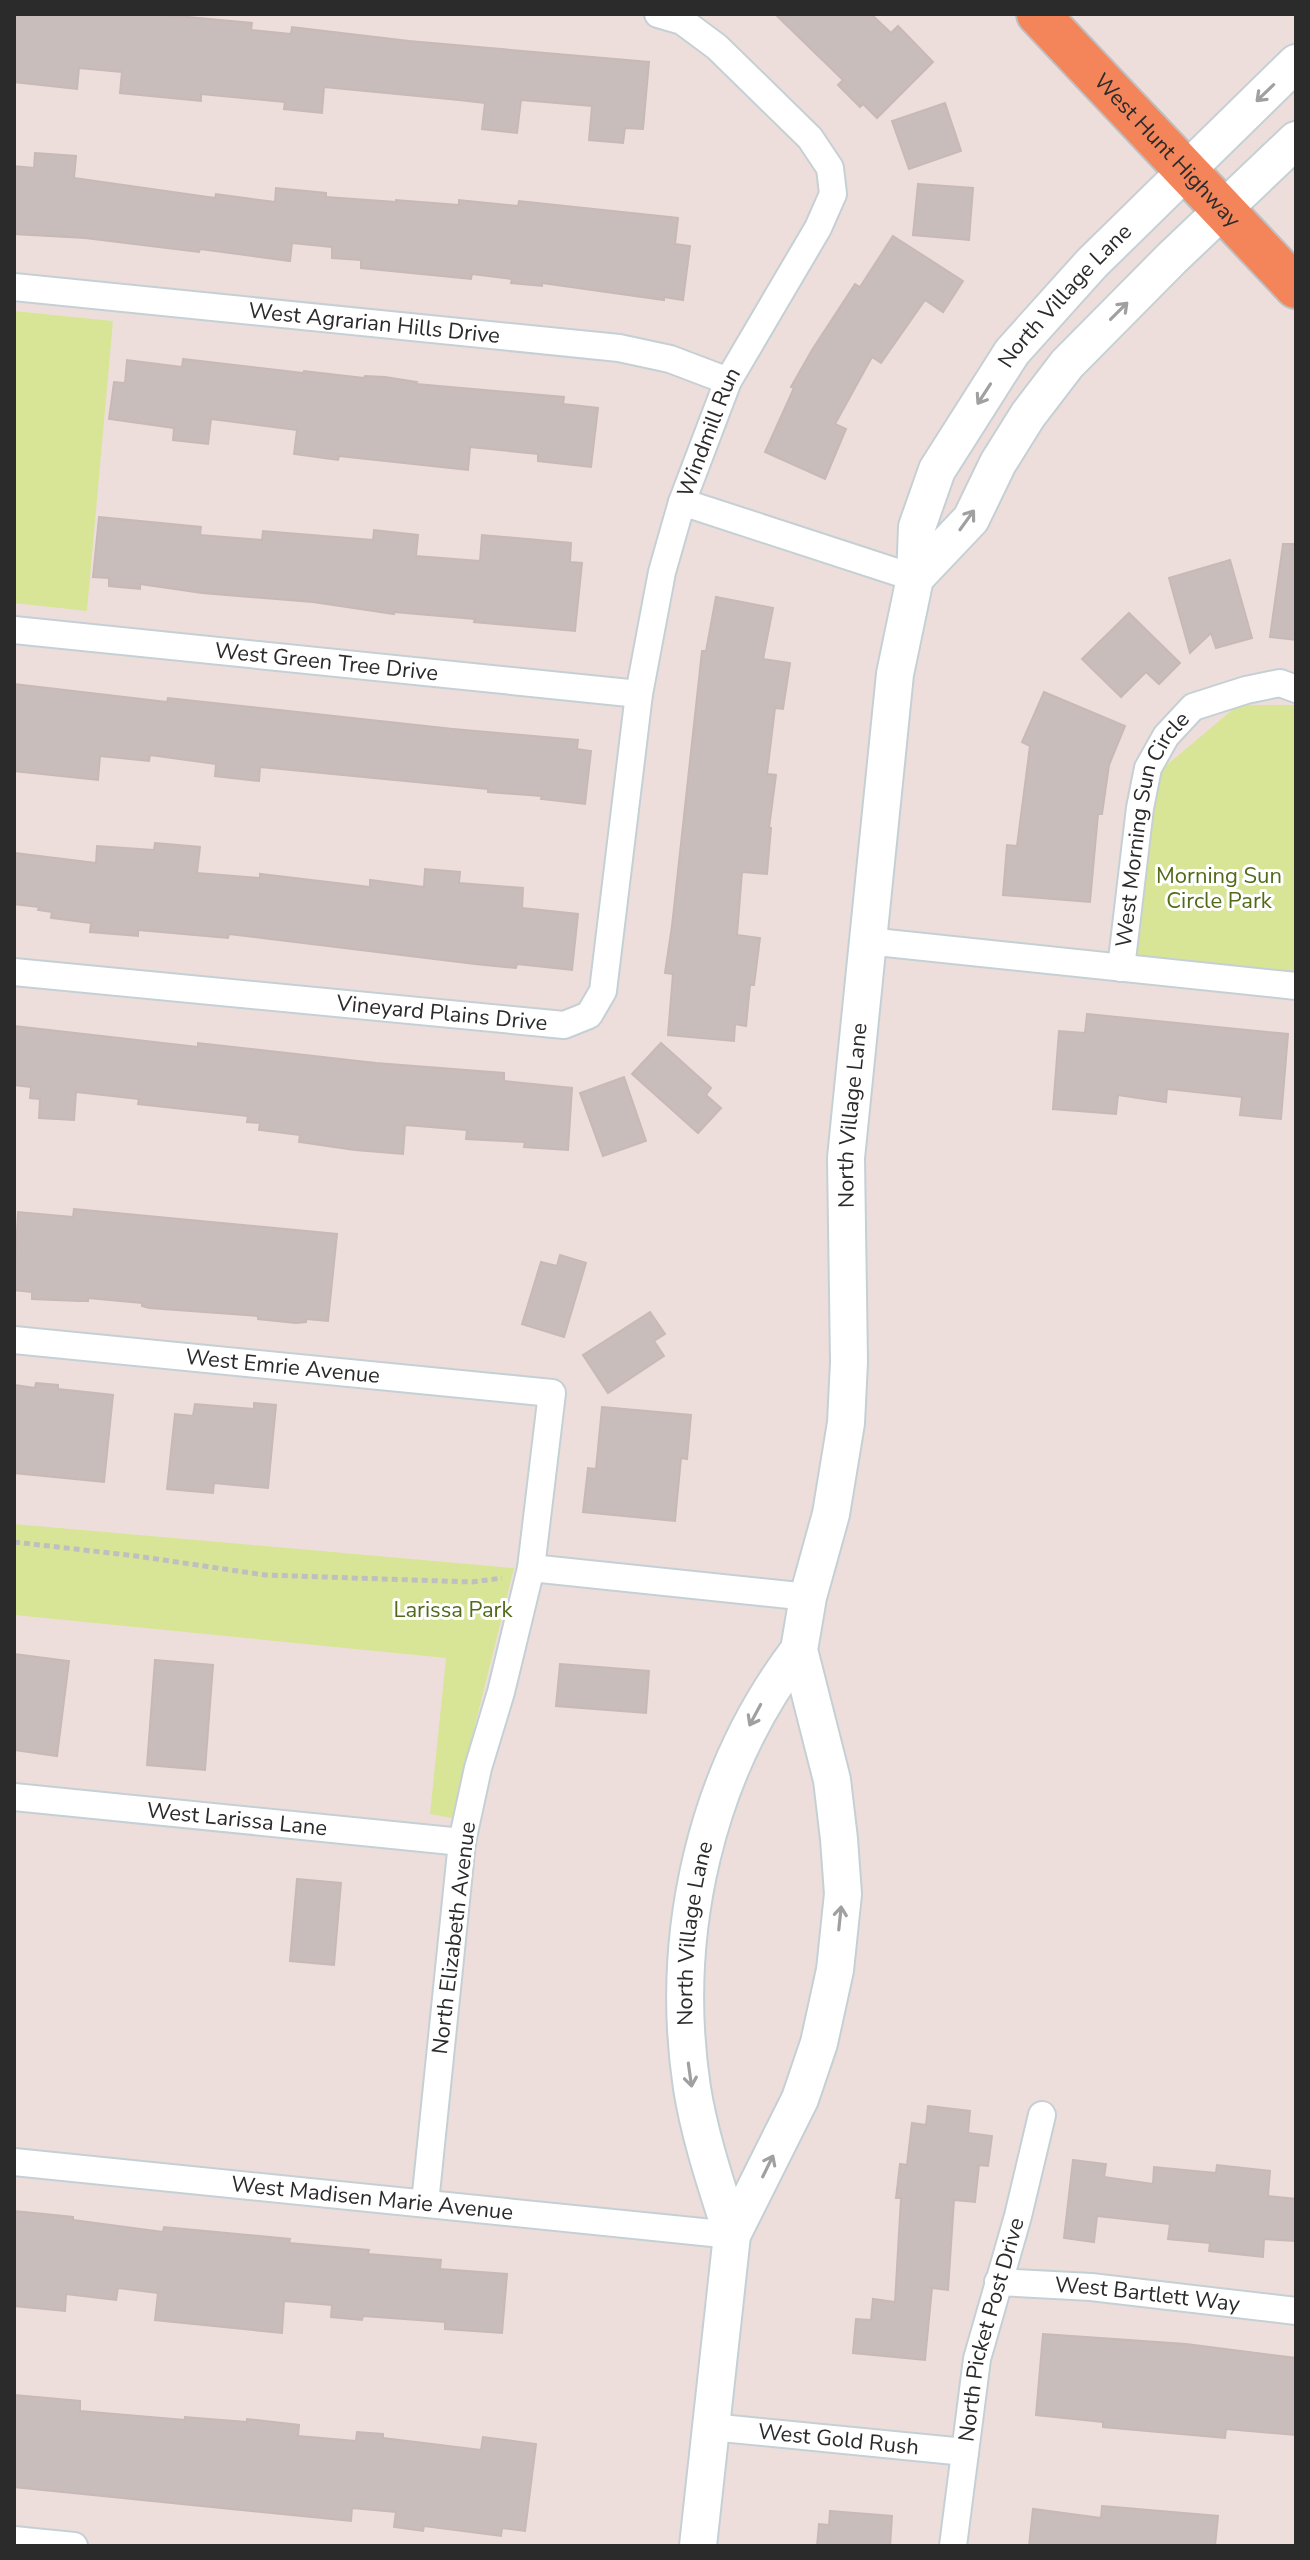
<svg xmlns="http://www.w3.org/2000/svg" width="1310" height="2560" font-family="'Nunito Sans',sans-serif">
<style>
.green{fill:#d8e597}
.building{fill:#c8bdbb;stroke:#c8b9b6;stroke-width:2}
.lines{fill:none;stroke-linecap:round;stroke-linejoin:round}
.street-casing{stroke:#c5d0d5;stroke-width:30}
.secondary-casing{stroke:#c5d0d5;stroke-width:40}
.primary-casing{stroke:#bfbfbf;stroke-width:46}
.path{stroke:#bfbfbf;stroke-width:5;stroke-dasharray:6 4;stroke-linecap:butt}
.street{stroke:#fff;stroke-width:26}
.secondary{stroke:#fff;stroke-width:36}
.primary{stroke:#f4855a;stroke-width:42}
.oneway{stroke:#a0a0a0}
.labels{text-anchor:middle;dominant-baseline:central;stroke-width:6;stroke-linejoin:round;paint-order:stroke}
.street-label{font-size:22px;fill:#2b2b2b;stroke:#fff}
.park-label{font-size:22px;fill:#516a18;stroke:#fff}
</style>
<rect width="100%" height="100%" fill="#eddedc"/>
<g class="green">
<path d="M14,311l99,10 -26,290 -73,-8z"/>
<path d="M1238,705h58v270l-166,-20 31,-185z"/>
<path d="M14,1524l500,44 -62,250 -22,-4 16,-156 -432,-43z"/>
</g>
<g class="building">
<path d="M14,14h142l96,9 -1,7 40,4 1,-7 117,14 240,21 -6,67 -18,-1 -2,15 -34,-3 3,-34 -71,-6 -4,33 -35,-4 3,-26 -26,-3 -135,-13 -2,26 -38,-4 1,-7 -84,-8v7l-81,-8 2,-21 -43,-4 -2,21 -63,-7z"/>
<path d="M775,14h96l20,19 7,-7 35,36 -56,56 -14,-14 -3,3 -22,-22 5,-5z"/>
<path d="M945,103l16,48 -52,18 -17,-48z"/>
<path d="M35,153l41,3 -2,22 141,20 1,-4 59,8 1,-14 50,5v4l70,5v-2l63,5v-5l59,6 1,-5 159,17 -3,26 15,2 -7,54 -19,-3v3l-122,-17v3l-31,-3 1,-4 -40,-5 -1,5 -110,-11v-8l-29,-2v-11l-40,-4 -2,18 -90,-12 -1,3 -114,-14 -71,-4v-68l20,2z"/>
<path d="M918,184l55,4 -4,52 -56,-5z"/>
<path d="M893,236l70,45 -20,31 -18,-12 -44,63 -9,-6 -37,67 11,5 -21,50 -60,-27 29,-64 -3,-1 21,-37 43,-66 5,3z"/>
<path d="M183,359l120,14 1,-2 60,7 1,-2 20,1 32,5 -1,2 148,13 -1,7 35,4 -7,59 -53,-6v-7l-68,-7 -2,23 -129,-14 -1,4 -44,-6 3,-24 -86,-11 -3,25 -35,-4 1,-12 -65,-9 5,-37 11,1 2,-23 55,7z"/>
<path d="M99,517l102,10 -1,8 62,5 1,-9 110,9 1,-10 44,5 -2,21 64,5 2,-26 89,8 -1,19 12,1 -7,68 -101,-9 1,-3 -81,-7v2l-81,-12 -111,-9 -62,-9v5l-31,-3v-8l-16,-1z"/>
<path d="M1283,544h13v96l-26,-3z"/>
<path d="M1230,560l22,78 -36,10 -5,-15 -21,20 -21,-75z"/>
<path d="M716,597l57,11 -10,51 27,4 -7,46 -8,-1 -8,66 9,1 -7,53h2l-4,46 -25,-2 -5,63 23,3 -6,47h-4l-4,41 -11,-2 -1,17 -66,-6 5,-61 -8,-1 7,-47 30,-275h4z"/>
<path d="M1129,613l51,50 -21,21 -13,-12 -25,25 -39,-38z"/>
<path d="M14,684l153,18 1,-4 285,31 125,11 -1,9 14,2 -6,53 -44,-5 1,-3 -54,-4v-3l-228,-22 -1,14 -44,-5 1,-12 -66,-9 -1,6 -49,-5 -2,24 -84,-9z"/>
<path d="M1044,692l81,34 -16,39 -7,49h-4l-8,88 -87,-7 4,-50 10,1 13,-100 -8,-4z"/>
<path d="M155,843l45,4 -3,26 63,5v-4l110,13v-7l54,7 1,-18 35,3 -1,11 64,5 -1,20 56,6 -6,56 -55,-6 -1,4 -41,-4 -246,-30 -1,4 -90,-8v6l-48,-4 1,-9 -40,-5 1,-6 -14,-2 1,-3 -25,-3v-51l82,10 1,-17 57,4z"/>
<path d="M1087,1014l201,20 -7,85 -41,-4 2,-18 -75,-8 -1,13 -48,-7 -2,19 -63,-5 6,-78 26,2z"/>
<path d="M14,1026l184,21v-4l178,20 128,10v8l68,7 -4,62 -44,-3 1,-5 -59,-3 1,-9 -62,-5 -2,29 -48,-4 -56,-8 1,-7 -41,-5 1,-7 -13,-1 1,-6 -110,-12 1,-5 -63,-7 -2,28 -35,-2 1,-19 -10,-1 1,-11 -17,-2z"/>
<path d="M661,1043l50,45 -5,7 15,13 -23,25 -66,-59z"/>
<path d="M624,1077l22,64 -43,15 -23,-63z"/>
<path d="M74,1209l263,25 -9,87 -22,-2v3l-10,1 -38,-4v-3l-109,-8 -7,-2v-3l-54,-5v3h-9l-47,-2v-7l-18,-2 4,-78 55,5z"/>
<path d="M560,1255l26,8 -22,74 -42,-13 19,-62 16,4z"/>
<path d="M650,1312l15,22 -11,7 10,15 -56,37 -25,-38z"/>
<path d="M36,1383l22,2v4l55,6 -9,87 -90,-9v-88l21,3z"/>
<path d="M254,1403l22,2 -8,83 -54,-5 -1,10 -46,-4 8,-75 18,2 2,-12 59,5z"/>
<path d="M602,1407l89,8 -4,44 -6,-1 -6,63 -92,-9 5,-44 8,1z"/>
<path d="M14,1654l55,7 -12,95 -43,-6z"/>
<path d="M155,1660l58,5 -8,105 -58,-5z"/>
<path d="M560,1664l89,7 -3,42 -90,-7z"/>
<path d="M297,1879l44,4 -7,82 -44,-4z"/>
<path d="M928,2106l42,5 -2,22 24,3 -4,30 -9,-1 -4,37 -21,-2 -6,90 -16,-2 -7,72 -72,-7 3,-34 15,1 2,-21 22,3 6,-104h-5l4,-34 7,1 5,-42 14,2z"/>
<path d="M1073,2160l33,4 -2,13 49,7 1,-17 62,6 1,-8 53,6 -2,25 28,3v42l-32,-2 -1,18 -54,-6 1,-8 -42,-4 2,-15 -73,-8 -3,26 -30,-4z"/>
<path d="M14,2211l59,6v3l90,12 1,-5 126,12 -1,4 80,7 -1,4 73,6 -1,9 67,5 -5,59 -57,-4v-7l-82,-6 -1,4 -31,-3 1,-12 -48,-4 -2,32 -127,-13 3,-27 -40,-5 -2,12 -50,-6 -1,17 -51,-5z"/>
<path d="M1043,2334l143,10 110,14 -1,77 -69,-6 -1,9 -122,-11v-5l-67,-7z"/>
<path d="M14,2395l66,6v10l105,9v-3l62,5v-3l52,6 -1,11 58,5 1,-9 26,2v4l98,12 2,-13 53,7 -11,87 -23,-3 -1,8 -77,-10 -1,5 -29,-4 2,-15 -44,-4 -1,13 -337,-34z"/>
<path d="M1102,2506l116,10 -3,30h-186l4,-37 68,9z"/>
<path d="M830,2511l62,5 -2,30h-73l2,-22 10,1z"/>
</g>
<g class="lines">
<g class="street-casing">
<g id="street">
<path id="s1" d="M14,287l605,61 51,11 58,22"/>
<path d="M682,502l233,76"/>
<path id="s2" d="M14,630l625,64"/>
<path d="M867,941l429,45"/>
<path id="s3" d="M1121,968l19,-160 8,-40 18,-32 27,-29 53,-17 34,-7 16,6"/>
<path id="s4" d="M14,972l550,53 25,-10 14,-24 36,-297 23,-122 20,-70 46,-121 90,-153 15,-34 -3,-26 -20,-30 -93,-91 -35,-26 -24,-7"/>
<path id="s5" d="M14,1340l538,53 -21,175 -30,124 -23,76 -16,74 -37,361"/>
<path d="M531,1568l277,29"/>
<path id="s6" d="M14,1797l448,45"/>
<path id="s7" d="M14,2162l718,73"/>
<path id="s8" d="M998,2282l93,5 205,24"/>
<path id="s9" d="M711,2427l254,25"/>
<path d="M14,2540l60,6"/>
<path id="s10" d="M953,2546l24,-187 41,-143 24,-101"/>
</g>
</g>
<g class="secondary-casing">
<g id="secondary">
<path d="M915,578l56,-59 27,-56 30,-48 39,-51 105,-106 124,-118"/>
<path id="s11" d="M732,2235c-15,-48 -32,-97 -40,-147 -23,-152 13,-315 107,-438"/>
<path id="s12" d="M698,2546l34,-311 68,-136 19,-56 16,-73 8,-76 -4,-55 -7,-59 -33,-130 9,-53 23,-83 15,-91 3,-61 -3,-204 49,-484 20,-96 2,-51 20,-57 75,-118 80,-89 204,-200"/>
</g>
</g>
<g class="primary-casing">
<g id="primary">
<path id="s13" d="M1038,14l258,273"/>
</g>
</g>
<path class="path" d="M14,1542l122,14 129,19 207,7 30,-4"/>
<use href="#street" class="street"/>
<use href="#secondary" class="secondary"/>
<use href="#primary" class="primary"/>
</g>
<defs><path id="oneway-shaft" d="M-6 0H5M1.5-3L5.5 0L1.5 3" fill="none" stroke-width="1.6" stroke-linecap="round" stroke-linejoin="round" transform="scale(2)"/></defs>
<g class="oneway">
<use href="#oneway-shaft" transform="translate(1265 93) rotate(136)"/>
<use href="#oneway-shaft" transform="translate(1119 311) rotate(-45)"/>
<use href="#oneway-shaft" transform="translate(984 394) rotate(123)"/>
<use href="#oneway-shaft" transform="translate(967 520) rotate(-54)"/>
<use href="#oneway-shaft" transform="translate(755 1715) rotate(118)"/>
<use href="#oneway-shaft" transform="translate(840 1918) rotate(-84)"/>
<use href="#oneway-shaft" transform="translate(690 2075) rotate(82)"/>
<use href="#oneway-shaft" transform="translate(768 2166) rotate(-64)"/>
</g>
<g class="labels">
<g class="street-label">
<text stroke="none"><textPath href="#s13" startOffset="188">West Hunt Highway</textPath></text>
<text stroke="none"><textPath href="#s12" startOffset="2334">North Village Lane</textPath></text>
<text stroke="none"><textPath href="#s1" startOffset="362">West Agrarian Hills Drive</textPath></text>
<text stroke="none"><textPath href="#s4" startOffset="1178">Windmill Run</textPath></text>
<text stroke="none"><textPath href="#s2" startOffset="314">West Green Tree Drive</textPath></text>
<text stroke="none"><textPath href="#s3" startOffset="144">West Morning Sun Circle</textPath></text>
<text stroke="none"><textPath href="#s4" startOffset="430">Vineyard Plains Drive</textPath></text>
<text stroke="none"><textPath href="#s12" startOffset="1464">North Village Lane</textPath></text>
<text stroke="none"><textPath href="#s5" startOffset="270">West Emrie Avenue</textPath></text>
<text stroke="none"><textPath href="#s6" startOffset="224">West Larissa Lane</textPath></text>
<text stroke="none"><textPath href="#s11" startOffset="308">North Village Lane</textPath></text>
<text transform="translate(454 1938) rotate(-83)">North Elizabeth Avenue</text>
<text stroke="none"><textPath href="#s7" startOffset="360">West Madisen Marie Avenue</textPath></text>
<text stroke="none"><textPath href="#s8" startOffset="150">West Bartlett Way</textPath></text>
<text stroke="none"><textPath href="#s10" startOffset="220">North Picket Post Drive</textPath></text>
<text stroke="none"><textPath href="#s9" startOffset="128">West Gold Rush</textPath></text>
</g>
<g class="park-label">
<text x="1219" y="876">Morning Sun<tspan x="1219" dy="25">Circle Park</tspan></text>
<text x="453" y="1610">Larissa Park</text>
</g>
</g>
<rect width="1310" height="2560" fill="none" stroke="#2b2b2b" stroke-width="32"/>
</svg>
